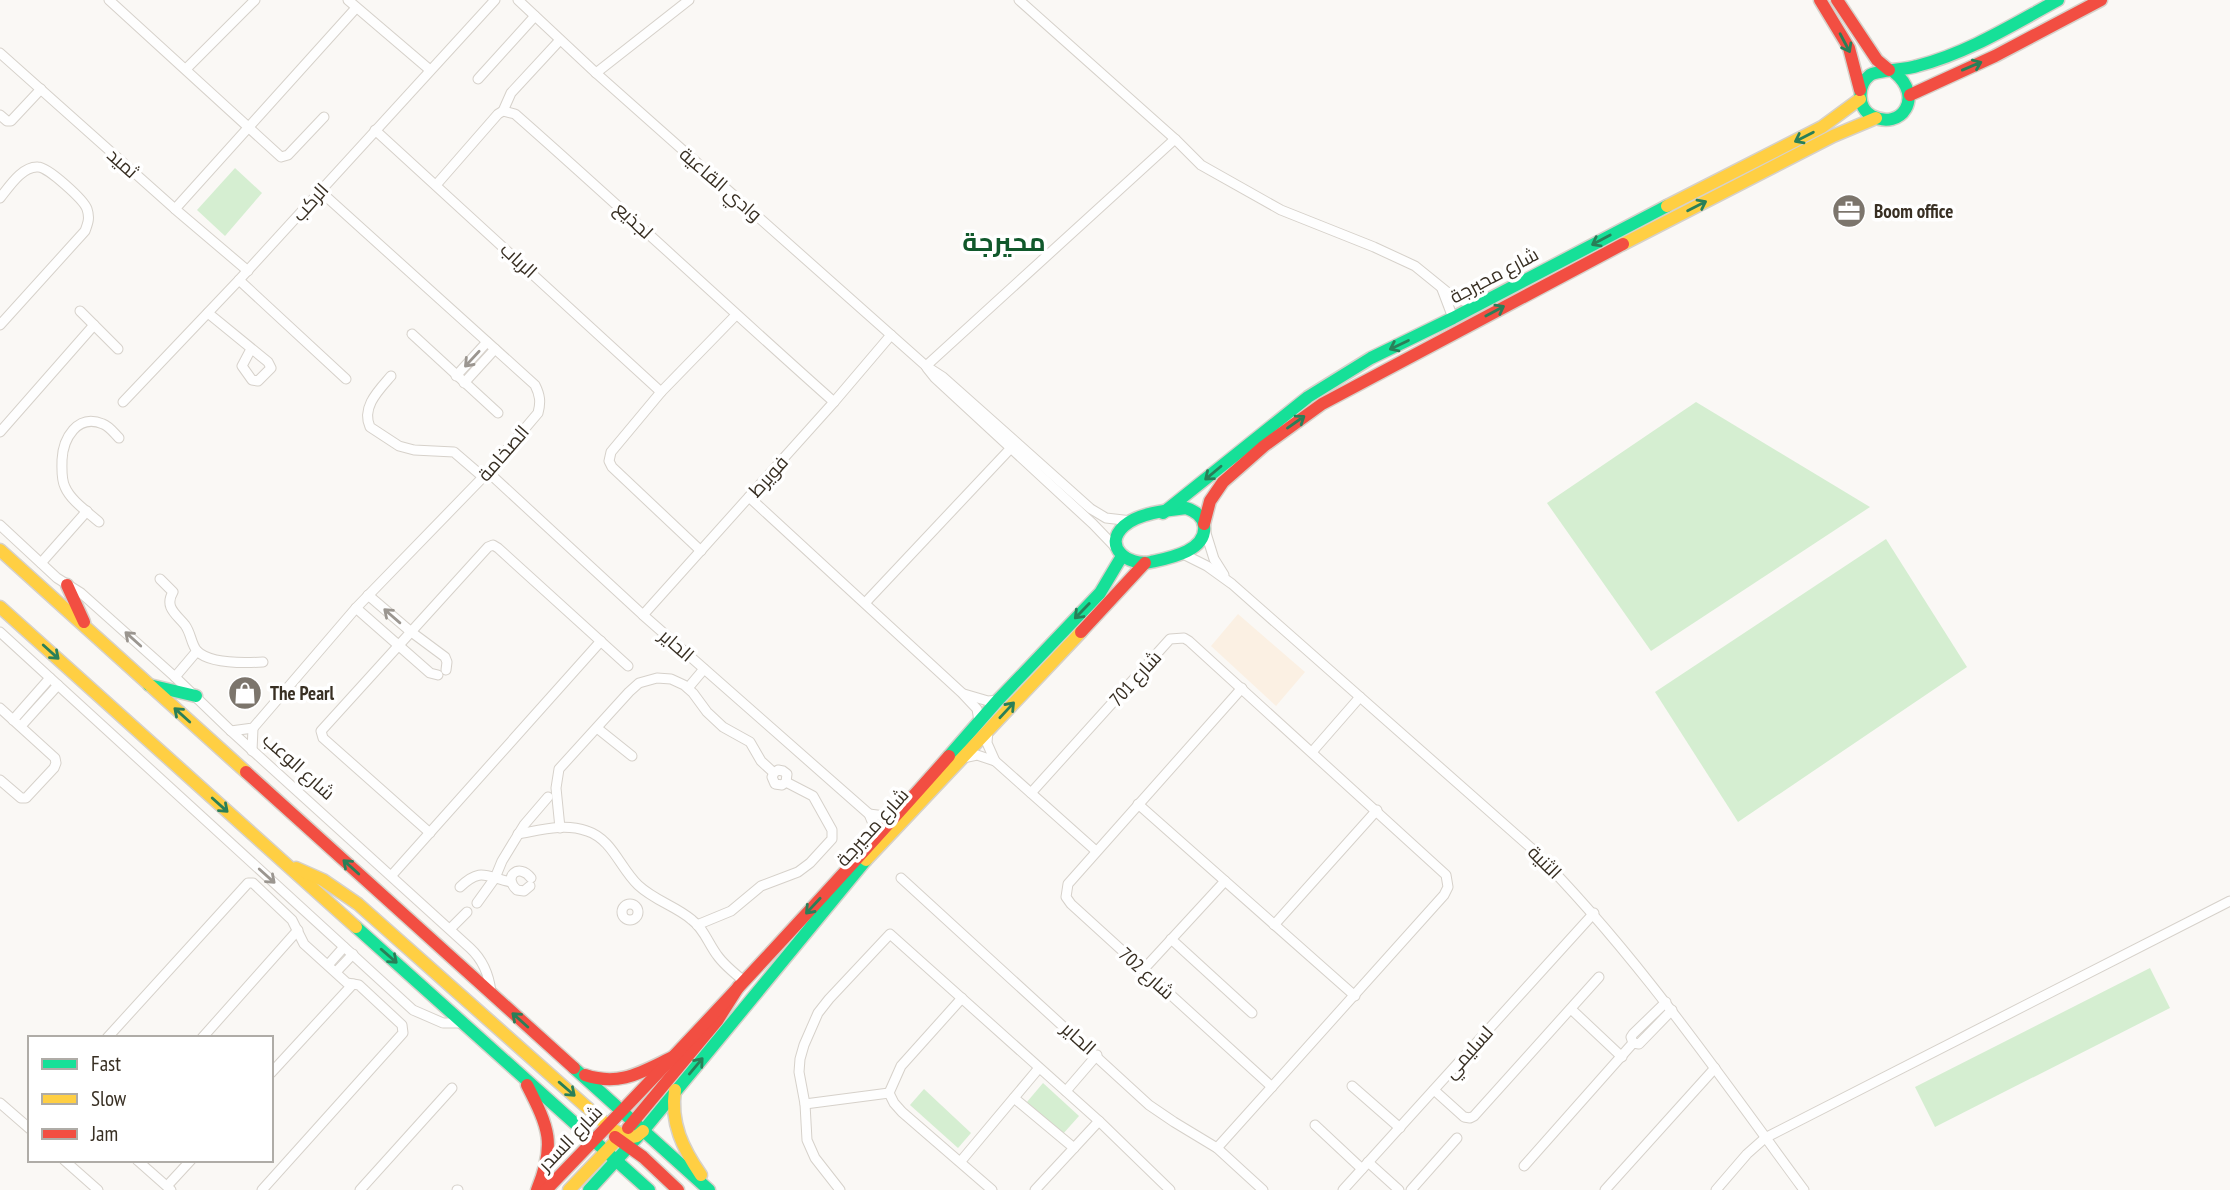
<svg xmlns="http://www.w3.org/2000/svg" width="2230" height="1190" font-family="'PT Sans Narrow',Cairo,sans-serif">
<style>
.built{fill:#fbf0e3}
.green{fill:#d5eed1}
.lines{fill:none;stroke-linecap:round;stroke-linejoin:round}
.street-casing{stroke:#d6d1ca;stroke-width:11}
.fast-casing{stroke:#d6d1ca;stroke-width:15}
.slow-casing{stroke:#d6d1ca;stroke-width:15}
.jam-casing{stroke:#d6d1ca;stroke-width:15}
.street{stroke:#fefefe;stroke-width:9}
.fast{stroke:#16e098;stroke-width:12}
.slow{stroke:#ffcf43;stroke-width:12}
.jam{stroke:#f24e42;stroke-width:12}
.oneway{stroke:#297f58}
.oneway2{stroke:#9b9690}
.labels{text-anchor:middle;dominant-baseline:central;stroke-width:7;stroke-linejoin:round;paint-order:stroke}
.street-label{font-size:19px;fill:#382f23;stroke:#fff}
.poi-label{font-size:19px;font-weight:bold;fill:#382f23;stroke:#fff;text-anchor:start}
.district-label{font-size:26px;font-weight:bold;fill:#10582b;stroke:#fff}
</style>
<rect width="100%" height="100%" fill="#faf8f5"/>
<path class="built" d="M1238,614l67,58 -29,34 -65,-60z"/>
<g class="green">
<path d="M235,168l27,25 -37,43 -28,-26z"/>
<path d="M1696,402l174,105 -219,144 -104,-148z"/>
<path d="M1886,539l81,128 -229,155 -83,-130z"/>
<path d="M2150,968l20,40 -235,119 -20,-40z"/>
<path d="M1043,1083l36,33 -17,19 -35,-33z"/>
<path d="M924,1089l47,44 -13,15 -48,-43z"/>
</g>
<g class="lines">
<g class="street-casing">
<g id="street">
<path d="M109,0l172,157 7,-2 36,-38"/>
<path d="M348,0l82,70"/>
<path d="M518,0l78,73 330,293 17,11 148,132 15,9 26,3"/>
<path d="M1019,0l156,139 26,26 80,45 93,37 41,19 37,30 12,5 14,3"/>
<path d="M0,53l175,156 73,62"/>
<path d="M186,69l69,-69"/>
<path d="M596,73l93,-73"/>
<path d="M478,79l57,-63"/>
<path d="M503,111l8,-18 49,-53"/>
<path d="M0,115l7,6h4l30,-32"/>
<path d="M375,130l286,262"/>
<path d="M436,185l62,-71 5,-3 12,3c108,95 212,193 319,288"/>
<path d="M0,198c9,-11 22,-32 38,-31 10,0 46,33 49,42 3,9 1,14 -2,22l-85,94"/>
<path d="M175,209l181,-201"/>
<path d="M239,280l107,99"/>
<path d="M1442,289l11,29"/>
<path d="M80,311l38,38"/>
<path d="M208,313l60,49 3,6 -13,13 -6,-1 -10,-14 9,-17"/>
<path d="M412,334l86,79"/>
<path d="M926,366l249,-227"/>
<path d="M927,368l8,10 158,146 24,25"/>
<path d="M391,376c-12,14 -30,31 -21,51l29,19 15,4 40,2 29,25"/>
<path d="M456,376l31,-34"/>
<path d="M464,383l31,-34"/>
<path d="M123,402l116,-122 256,-280"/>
<path d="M0,432l94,-107"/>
<path d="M488,472l155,143 226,199 9,22"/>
<path d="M749,497l213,196 15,16 2,12"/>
<path d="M99,522c-11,-10 -28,-21 -34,-35 -4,-8 -3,-18 -3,-27 1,-21 15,-47 41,-36 6,2 11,9 16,14"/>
<path d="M0,525l57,53 24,15 94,84 56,54 239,217c13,12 19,26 21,44"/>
<path d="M1205,530l9,29 10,16"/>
<path d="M701,551l-89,-84 -3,-6 2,-9 50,-60 75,-77"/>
<path d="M1181,553l26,13 25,18 298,263c104,104 187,225 274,343"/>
<path d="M41,563l46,-52"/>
<path d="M160,579l13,13c-9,15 3,22 12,33 6,8 6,19 12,26 13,13 49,12 66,11"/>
<path d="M368,595l42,36 35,26 2,5 -1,8"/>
<path d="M865,603l145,-154"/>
<path d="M356,608l74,65 8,2"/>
<path d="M643,615l191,-213 57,-67"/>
<path d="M0,632l413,378 30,13h22"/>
<path d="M175,677l22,-26"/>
<path d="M688,688l16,-19"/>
<path d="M1242,688l-174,196 -2,13 5,7 201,183"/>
<path d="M964,694l24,7 10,-1"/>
<path d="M0,708l55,50 1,5 -2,5 -28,30h-5l-21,-18"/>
<path d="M13,720l37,-42"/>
<path d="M21,726l37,-41"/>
<path d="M597,728l35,28"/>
<path d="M988,730l-1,13 8,18 101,90"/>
<path d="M231,731l22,-3 103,-120 132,-136 50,-59c3,-11 2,-18 -3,-28l-215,-194"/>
<path d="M252,751l1,-23"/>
<path d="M1312,752l48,-55"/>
<path d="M963,758l14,-3 18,6"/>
<path d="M1031,793l139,-154 14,-1 5,3 257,234 2,12 -4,8 -227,253"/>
<path d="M1138,804l217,192"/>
<path d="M869,814l16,2 12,-3"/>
<path d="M560,828l-4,-40 3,-19 70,-77 10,-9 18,-5 14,1 13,6 9,8 14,19 16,15 27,15 11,19 13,12 -2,4 3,7 7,1 4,-3 1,-8 -4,-3 -5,-1 -4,3"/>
<path d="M430,833l-107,-95 -2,-7 167,-184 5,-2 5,3 130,118"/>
<path d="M518,834c23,-4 46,-11 69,-3 25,8 33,37 51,54 17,16 38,21 54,35 12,9 16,23 25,35 7,10 17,18 27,26"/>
<path d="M392,875l209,-234"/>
<path d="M901,878l248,227 25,17 43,26 46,42"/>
<path d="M530,886l-6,5 -7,-1c-15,-13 2,-28 14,-12"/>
<path d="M460,887c21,-20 26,-10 51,-5"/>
<path d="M477,903l18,-25 7,-17 22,-36 24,-28"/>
<circle cx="630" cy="912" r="8"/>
<path d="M697,925l34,-14 30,-25 37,-14 12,-9 22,-24v-9l-19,-34 -27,-14"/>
<path d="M1274,925l103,-115"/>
<path d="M450,929l17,-17"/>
<path d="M1171,939l81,74"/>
<path d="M328,965l16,-18"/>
<path d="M1143,970l82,-89"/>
<path d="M336,972l17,-18"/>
<path d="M962,998l-61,68 -12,27 5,10 8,9 90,78"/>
<path d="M1666,1002l-33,32 -2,3 2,6 6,1 33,-34"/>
<path d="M1571,1009l51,48"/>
<path d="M107,1038l141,-155h5l39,37 12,24 43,39 12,2 43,40 1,8 -141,157"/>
<path d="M202,1038l96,-108"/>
<path d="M271,1073l82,-89"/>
<path d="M1352,1086l48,42"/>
<path d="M1434,1090l30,27 6,1 4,-2 125,-139"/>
<path d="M1066,1091l31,-36"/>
<path d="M1014,1098l60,50"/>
<path d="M0,1103l30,26"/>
<path d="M805,1104l84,-11"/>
<path d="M1315,1125l47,44"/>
<path d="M64,1160l34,30"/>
<path d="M137,1160l34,30"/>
<path d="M961,1161l78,-93"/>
<path d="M1368,1162l31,28"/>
<path d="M1524,1166l109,-123"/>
<path d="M167,1186l24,-26"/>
<path d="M360,1190l92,-102"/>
<path d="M457,1190h1"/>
<path d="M840,1190l-25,-32 -8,-18 -2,-36 -6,-32 1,-13 4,-14 14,-32 11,-14 61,-65 209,187 71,69"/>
<path d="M1035,1190l64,-69"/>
<path d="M1343,1190l251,-277"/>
<path d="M1411,1190l46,-52"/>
<path d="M1605,1190l110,-122"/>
<path d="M1716,1190l31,-36 18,-16 465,-237"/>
</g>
</g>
<g class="fast-casing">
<g id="fast">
<path d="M1894,72c31,25 7,59 -22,44 -15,-8 -15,-31 -2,-41 7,-5 36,-5 47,-9 51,-13 95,-41 141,-66"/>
<path d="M1186,508c9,3 17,8 18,18 3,25 -35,32 -53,36 -23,5 -49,-16 -27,-36 14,-13 44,-16 62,-18z"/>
<path d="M1163,513l145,-116 63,-39 82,-40 214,-112"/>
<path d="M149,685l47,11"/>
<path d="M949,756l49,-56 102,-107 22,-37"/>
<path d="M356,927l293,263"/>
<path d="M574,1068l135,122"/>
<path d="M589,1190l54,-59 223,-271"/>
</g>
</g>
<g class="slow-casing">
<g id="slow">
<path d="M1667,206l155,-79 38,-28"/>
<path d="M1623,244l210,-108 43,-18"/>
<path d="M0,550l246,222"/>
<path d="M0,607l356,320"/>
<path d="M866,860l215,-228"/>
<path d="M296,868l27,12 35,24 250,222 19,12 10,-2 6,-5"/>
<path d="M675,1090c-5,33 8,59 26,85"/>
<path d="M569,1190l44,-46"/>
</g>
</g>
<g class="jam-casing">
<g id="jam">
<path d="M1820,0l29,48 11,42"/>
<path d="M1837,0l40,60 12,10"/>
<path d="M1910,95l85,-39 106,-56"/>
<path d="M1204,524l6,-23 13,-19 41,-36 58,-42 301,-160"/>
<path d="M67,585l17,37"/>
<path d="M1081,632l64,-69"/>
<path d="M246,772l328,296"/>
<path d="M585,1075c36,12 58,-4 90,-19"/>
<path d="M527,1085c22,43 29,59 10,105"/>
<path d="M628,1128l89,-107 22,-35"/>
<path d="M615,1137l28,20 35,33"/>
<path d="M546,1190c137,-142 272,-286 403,-434"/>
</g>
</g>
<use href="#street" class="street"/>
<use href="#fast" class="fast"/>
<use href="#slow" class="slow"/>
<use href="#jam" class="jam"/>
</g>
<defs><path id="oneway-shaft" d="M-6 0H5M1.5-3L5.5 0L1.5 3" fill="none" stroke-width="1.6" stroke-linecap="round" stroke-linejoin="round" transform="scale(1.75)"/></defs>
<g class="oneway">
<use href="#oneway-shaft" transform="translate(1845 43) rotate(62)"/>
<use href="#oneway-shaft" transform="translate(1972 66) rotate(-23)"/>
<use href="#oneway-shaft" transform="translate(1804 137) rotate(153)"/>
<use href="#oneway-shaft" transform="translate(1697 206) rotate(-27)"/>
<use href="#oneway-shaft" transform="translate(1601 240) rotate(152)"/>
<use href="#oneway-shaft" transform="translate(1495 311) rotate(-28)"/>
<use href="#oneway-shaft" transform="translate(1399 345) rotate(154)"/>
<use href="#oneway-shaft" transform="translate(1296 422) rotate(-35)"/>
<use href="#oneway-shaft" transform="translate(1213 473) rotate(140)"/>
<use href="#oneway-shaft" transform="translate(1082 611) rotate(134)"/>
<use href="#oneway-shaft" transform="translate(51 652) rotate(42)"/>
<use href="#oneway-shaft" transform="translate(1007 710) rotate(-47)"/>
<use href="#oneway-shaft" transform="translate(182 715) rotate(-138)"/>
<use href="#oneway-shaft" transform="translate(220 805) rotate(42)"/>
<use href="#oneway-shaft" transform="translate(351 867) rotate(-138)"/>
<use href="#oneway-shaft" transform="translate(813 906) rotate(133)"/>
<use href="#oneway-shaft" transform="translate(389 956) rotate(41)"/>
<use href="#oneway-shaft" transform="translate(520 1020) rotate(-138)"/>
<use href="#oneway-shaft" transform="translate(696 1066) rotate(-50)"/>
<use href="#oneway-shaft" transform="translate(567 1089) rotate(41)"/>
</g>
<g class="oneway2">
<use href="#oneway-shaft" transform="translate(472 359) rotate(133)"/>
<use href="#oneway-shaft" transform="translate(392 616) rotate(-139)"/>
<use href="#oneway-shaft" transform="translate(133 639) rotate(-138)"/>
<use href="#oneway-shaft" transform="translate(267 876) rotate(42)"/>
</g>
<defs>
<g id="office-disc" transform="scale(1.75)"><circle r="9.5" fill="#7c756c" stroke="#fff"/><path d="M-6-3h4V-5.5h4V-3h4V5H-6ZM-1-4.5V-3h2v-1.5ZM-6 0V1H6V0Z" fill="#fff"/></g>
<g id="shop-disc" transform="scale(1.75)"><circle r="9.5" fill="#7c756c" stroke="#fff"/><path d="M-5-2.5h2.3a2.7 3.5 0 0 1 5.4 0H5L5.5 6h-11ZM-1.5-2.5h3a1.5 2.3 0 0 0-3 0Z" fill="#fff"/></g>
</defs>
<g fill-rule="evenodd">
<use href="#office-disc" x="1849" y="211"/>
<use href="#shop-disc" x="245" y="693"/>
</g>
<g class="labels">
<g class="street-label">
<text transform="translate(123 163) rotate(42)">ثميد</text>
<text transform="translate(721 184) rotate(41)">وادي القاعية</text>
<text transform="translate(310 202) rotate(-48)">الركب</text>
<text transform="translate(634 220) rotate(43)">لجذيع</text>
<text transform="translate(519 260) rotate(43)">الرباب</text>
<text transform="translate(1494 275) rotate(-28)">شارع محيرجة</text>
<text transform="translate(503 453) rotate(-49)">الصخامة</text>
<text transform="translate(768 476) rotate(-48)">فويرط</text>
<text transform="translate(677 645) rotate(41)">الحاير</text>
<text transform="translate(1135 678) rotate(-48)">شارع 701</text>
<text transform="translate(299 766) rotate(42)">شارع الوعب</text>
<text transform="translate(872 827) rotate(-48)">شارع محيرجة</text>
<text transform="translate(1545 862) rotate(45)">الثنية</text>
<text transform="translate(1147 973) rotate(42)">شارع 702</text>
<text transform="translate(1079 1038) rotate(42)">الحاير</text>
<text transform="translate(1468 1052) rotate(-48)">لسليمي</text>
<text transform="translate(570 1138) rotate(-46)">شارع السدر</text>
</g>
<g class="poi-label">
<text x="1874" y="211">Boom office</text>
<text x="270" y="693">The Pearl</text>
</g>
<g class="district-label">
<text x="1004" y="241">محيرجة</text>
</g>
</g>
<rect x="28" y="1036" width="245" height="126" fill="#ffffff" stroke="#afaca7" stroke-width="2"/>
<rect x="42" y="1059" width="35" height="10" fill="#16e098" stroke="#afaca7" stroke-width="2"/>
<text x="91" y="1071" font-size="21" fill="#382f23">Fast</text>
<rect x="42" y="1094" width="35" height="10" fill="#ffcf43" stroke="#afaca7" stroke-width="2"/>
<text x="91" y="1106" font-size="21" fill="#382f23">Slow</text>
<rect x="42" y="1129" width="35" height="10" fill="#f24e42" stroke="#afaca7" stroke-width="2"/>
<text x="91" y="1141" font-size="21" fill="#382f23">Jam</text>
</svg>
